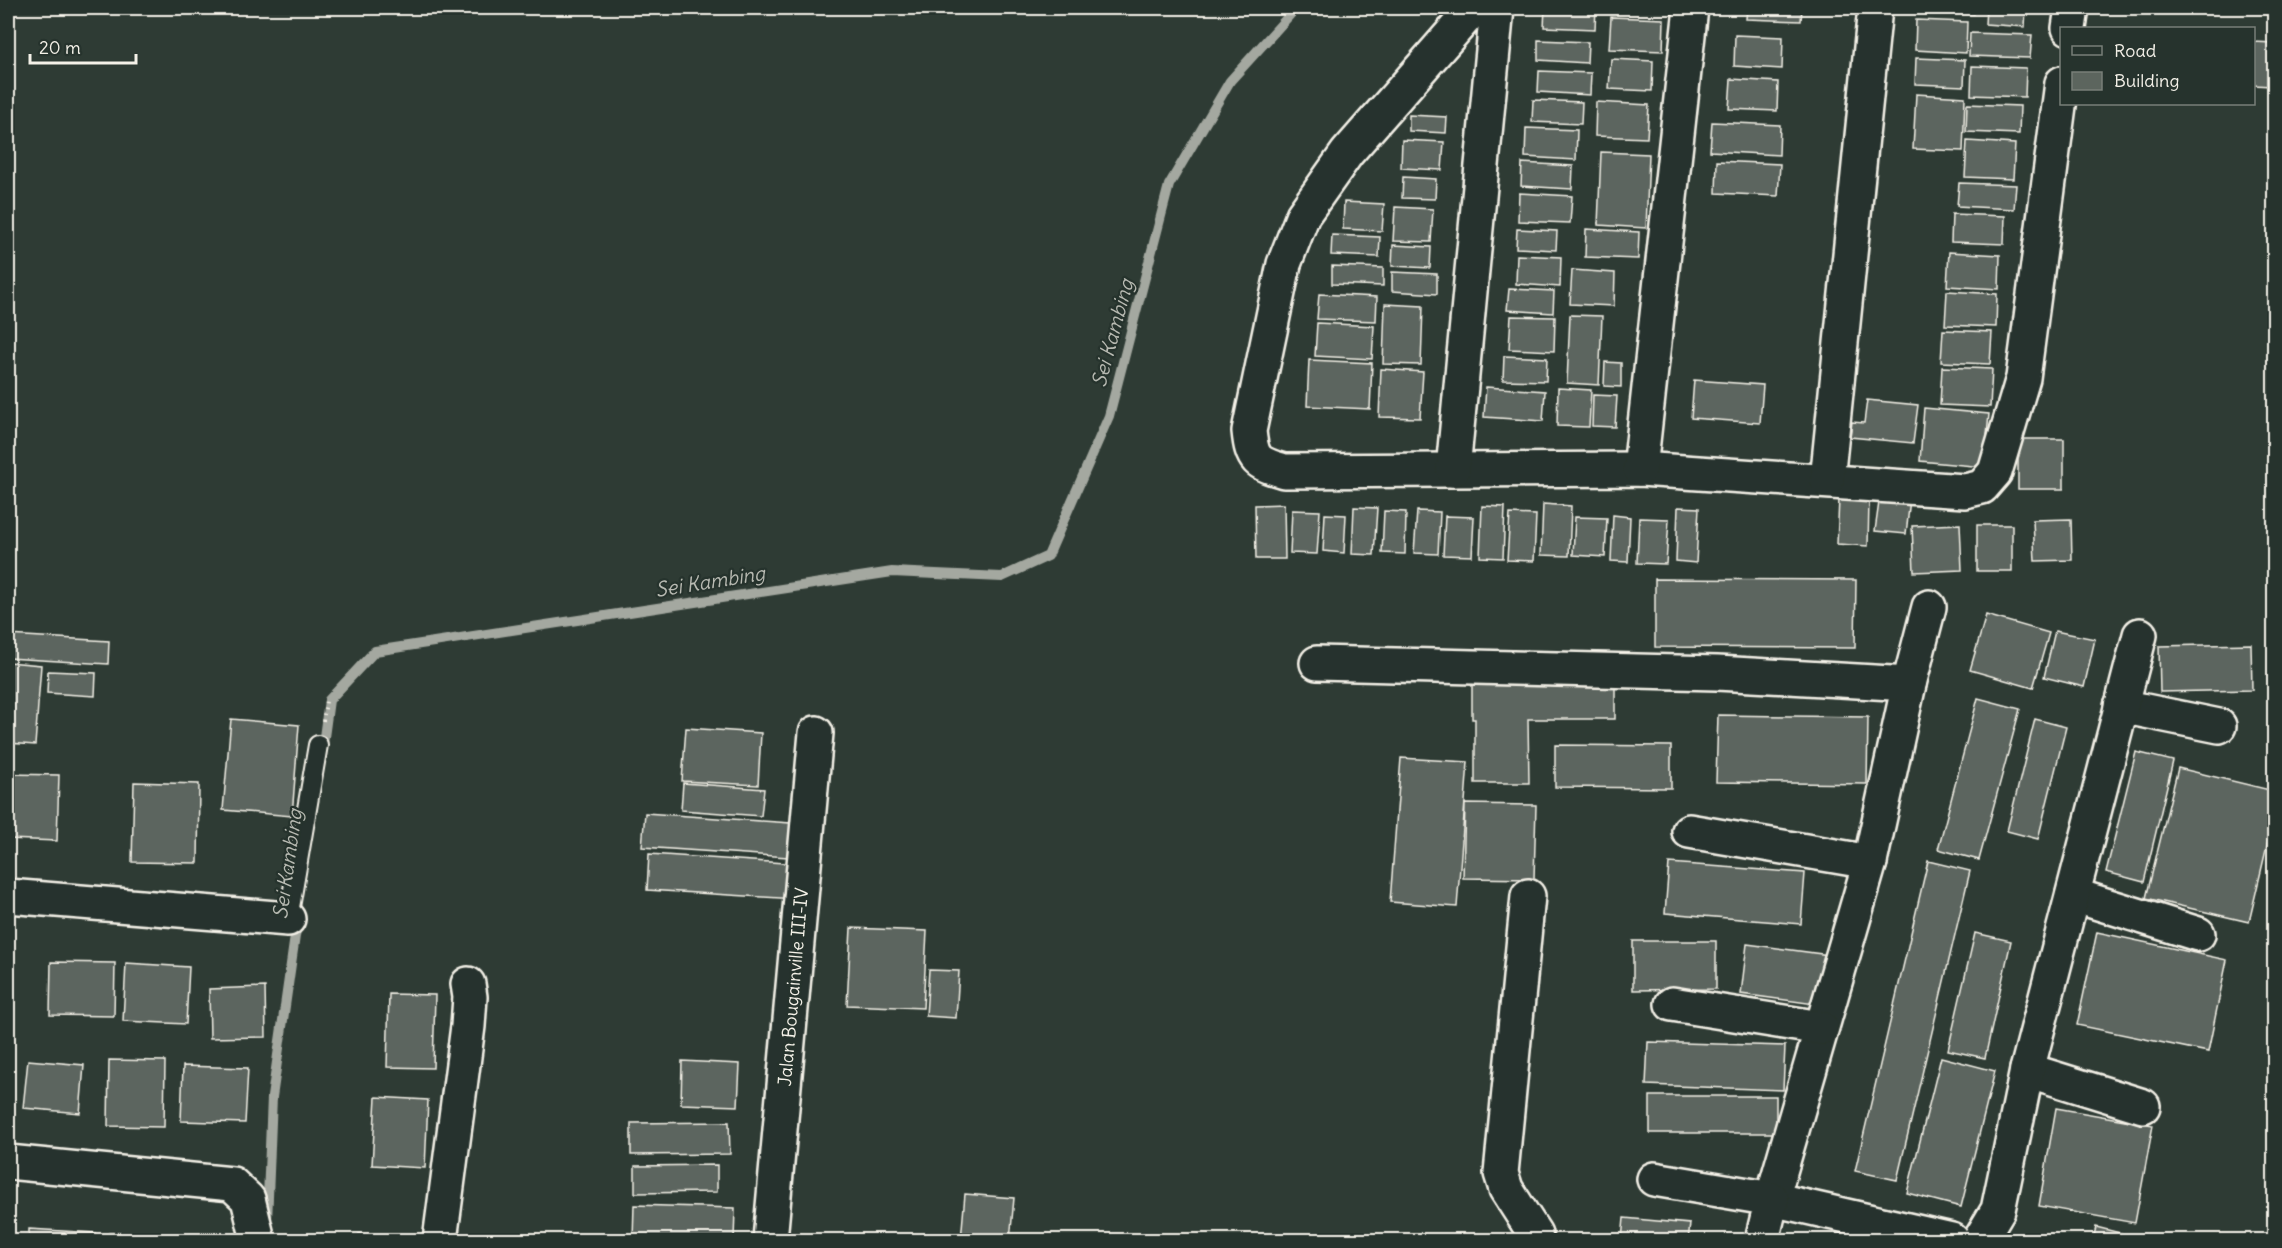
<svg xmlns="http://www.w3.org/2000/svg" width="2282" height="1248" font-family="Delius,sans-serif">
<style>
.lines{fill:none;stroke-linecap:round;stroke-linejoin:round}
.stream{stroke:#a4a8a0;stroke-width:10}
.building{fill:#5c655e;stroke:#f4f1e8;stroke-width:1.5}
.service-casing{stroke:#f4f1e8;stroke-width:22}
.minor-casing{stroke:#f4f1e8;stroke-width:38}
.path{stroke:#f4f1e8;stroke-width:4;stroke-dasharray:1.5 4.5;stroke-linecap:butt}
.service{stroke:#26332d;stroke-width:18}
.minor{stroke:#26332d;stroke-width:33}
.labels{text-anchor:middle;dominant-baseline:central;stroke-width:4.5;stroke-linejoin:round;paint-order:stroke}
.street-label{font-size:18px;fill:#f4f1e8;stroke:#26332d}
.water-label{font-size:20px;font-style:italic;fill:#b8bab2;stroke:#26332d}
</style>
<rect width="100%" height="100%" fill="#2e3b34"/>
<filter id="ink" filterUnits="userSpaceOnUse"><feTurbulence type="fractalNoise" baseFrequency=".0167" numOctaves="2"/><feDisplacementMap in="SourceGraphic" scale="12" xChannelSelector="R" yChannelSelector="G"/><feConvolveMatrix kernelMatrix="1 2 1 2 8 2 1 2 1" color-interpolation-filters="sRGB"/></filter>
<g filter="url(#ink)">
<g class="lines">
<g class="stream">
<path d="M322,752l7,-52 46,-49 517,-79 110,5 46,-21 61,-140 60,-231 61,-104 66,-73"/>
<path d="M267,1222l5,-125 25,-175"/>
</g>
</g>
<g class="building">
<path d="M1545,8h51l-1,21 -51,-2z"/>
<path d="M1747,8h55l-1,13 -55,-2z"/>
<path d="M1914,8h60v6l-60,-3z"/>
<path d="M1986,8h40l-1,19 -40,-3z"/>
<path d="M1611,17l53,2 -1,32 -54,-2z"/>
<path d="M1916,20l51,2 -1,31 -51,-3z"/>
<path d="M1970,33l62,2 -2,23 -61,-2z"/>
<path d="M1735,35l48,2 -1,32 -48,-3z"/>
<path d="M1538,40l50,2 -1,21 -49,-3z"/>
<path d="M2254,42l19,1 -2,43 -17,-1z"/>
<path d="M1916,58l49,2 -1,26 -49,-2z"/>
<path d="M1611,59l42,2 -1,30 -43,-2z"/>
<path d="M1972,66l54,2 -1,29 -54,-2z"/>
<path d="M1539,71l52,2 -1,22 -52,-3z"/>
<path d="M1731,79l47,3 -1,29 -48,-2z"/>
<path d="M1916,94l49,3 -2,54 -50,-2z"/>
<path d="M1533,100l49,2 -1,22 -49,-2z"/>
<path d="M1596,102l53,3 -2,33 -52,-2z"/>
<path d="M1967,104l53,2 -1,28 -53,-2z"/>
<path d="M1409,115l38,2 -1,16 -37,-2z"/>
<path d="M1712,122l68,3 -1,30 -69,-4z"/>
<path d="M1526,128l51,2 -1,30 -51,-3z"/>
<path d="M1402,140l42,2 -2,28 -41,-2z"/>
<path d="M1967,141l48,3 -2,35 -48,-2z"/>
<path d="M1601,152l48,2 -3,74 -48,-3z"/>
<path d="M1717,161l63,3 -2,32 -62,-3z"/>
<path d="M1522,163l51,3 -1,23 -51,-3z"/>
<path d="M1403,177l33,2 -1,20 -33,-1z"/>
<path d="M1959,183l57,2 -2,24 -57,-3z"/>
<path d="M1519,193l53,3 -2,27 -52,-2z"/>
<path d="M1344,202l40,2 -2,27 -39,-2z"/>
<path d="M1395,207l38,2 -2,33 -38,-1z"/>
<path d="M1952,214l53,2 -1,28 -53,-2z"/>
<path d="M1517,229l40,2 -1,19 -40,-2z"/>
<path d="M1586,229l53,3 -1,27 -53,-2z"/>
<path d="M1332,235l48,2 -1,20 -48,-2z"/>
<path d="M1393,245l38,2 -1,21 -38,-2z"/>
<path d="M1949,252l51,3 -1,34 -52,-3z"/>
<path d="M1517,255l44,2 -1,30 -44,-3z"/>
<path d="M1332,266l51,2v18l-51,-2z"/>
<path d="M1572,270l43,3 -1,33 -44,-2z"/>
<path d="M1392,272l45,2v20l-45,-3z"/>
<path d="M1509,289l45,2 -1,22 -46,-3z"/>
<path d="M1947,291l50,3 -1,33 -51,-2z"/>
<path d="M1319,294l58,3 -1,24 -59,-2z"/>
<path d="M1385,304l38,2 -2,59 -38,-1z"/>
<path d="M1570,315l32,1 -3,69 -32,-2z"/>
<path d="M1511,316l44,1 -1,34 -45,-2z"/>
<path d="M1317,323l57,3 -2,33 -57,-3z"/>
<path d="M1943,330l49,2 -2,32 -49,-2z"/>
<path d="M1504,356l43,2 -1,23 -43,-1z"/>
<path d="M1309,360l63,3 -2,46 -63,-3z"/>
<path d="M1605,362l16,1v24l-17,-1z"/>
<path d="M1942,367l50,2 -2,38 -50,-2z"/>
<path d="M1381,369l42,3 -3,46 -41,-1z"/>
<path d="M1694,380l69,5 -3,38 -69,-5z"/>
<path d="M1486,387l59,4 -2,30 -59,-4z"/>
<path d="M1558,388l33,2 -2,37 -32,-1z"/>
<path d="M1593,395l24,1 -2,31 -23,-1z"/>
<path d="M1867,400l51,5 -5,38 -63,-6 2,-15 12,1z"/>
<path d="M1924,408l65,6 -5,53 -64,-6z"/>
<rect x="2018" y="439" width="46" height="50"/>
<path d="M1880,495l30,4 -4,35 -31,-3z"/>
<path d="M1839,499l30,2 -1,45 -31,-2z"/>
<path d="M1284,504l1,55h-29l-1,-54z"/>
<path d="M1543,504l28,2 -2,50 -28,-1z"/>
<path d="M1482,506l23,1 -2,51 -23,-1z"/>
<path d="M1354,507l23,1 -3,47 -22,-1z"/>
<path d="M1678,507l21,1 -3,55 -20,-2z"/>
<path d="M1292,510l28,1 -3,43 -27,-1z"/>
<path d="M1384,511l22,1 -1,42 -23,-1z"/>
<path d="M1417,511l23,1 -2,42 -24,-1z"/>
<path d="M1325,514l21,1 -2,38 -21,-2z"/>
<path d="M1510,514l26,1 -2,46 -27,-1z"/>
<path d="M1613,515l17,2 -2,45 -17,-1z"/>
<path d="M1445,516l29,1 -2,39 -29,-1z"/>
<path d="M1575,517l32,1 -2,39 -32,-2z"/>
<path d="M1639,518l30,1 -3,45 -29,-1z"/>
<path d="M2071,519l1,41 -37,1 -2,-41z"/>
<path d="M1960,524l2,46 -48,2 -2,-46z"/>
<rect x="1977" y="525" width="35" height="46"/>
<path d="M1655,579l201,1 -1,68 -200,-1z"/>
<path d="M1986,615l63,18 -16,55 -63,-18z"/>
<path d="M2055,631l40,8 -11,48 -40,-10z"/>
<path d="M8,635l101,6 -1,23 -100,-6z"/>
<path d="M2251,644l1,46 -92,2 -1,-46z"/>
<path d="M8,662l33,3 -6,80 -27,-2z"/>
<path d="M48,671l48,2 -1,23 -48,-3z"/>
<path d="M1472,678h143v41h-87l1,64h-54v-64h-3z"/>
<path d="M1978,698l42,11 -41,151 -41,-11z"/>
<path d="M1718,715l150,2 -1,67 -151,-2z"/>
<path d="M231,719l68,6 -7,91 -69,-6z"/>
<path d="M2035,719l31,8 -28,112 -31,-8z"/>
<path d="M686,728l75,5 -3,52 -76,-4z"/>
<path d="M1555,745l116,1v42l-116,-1z"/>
<path d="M2136,752l37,9 -29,121 -38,-10z"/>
<path d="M1401,758l67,4 -11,145 -67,-5z"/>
<path d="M2178,768l96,23v25l-25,106 -103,-24z"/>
<path d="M8,774l51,1 -2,66 -49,-2z"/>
<path d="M134,782l65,2 -1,79 -66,-1z"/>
<path d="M683,783l81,6 -3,27 -80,-6z"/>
<path d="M1465,804l71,1 -2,74 -71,-1z"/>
<path d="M645,813l160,11 -2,34 -161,-11z"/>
<path d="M649,854l150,10 -2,35 -150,-9z"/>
<path d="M1928,861l42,10 -73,309 -42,-9z"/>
<path d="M1669,863l136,10 -4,51 -136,-11z"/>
<path d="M851,928l76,3 -4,77 -76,-3z"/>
<path d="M2097,932l130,28 -19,92 -131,-27z"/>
<path d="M1975,933l36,8 -26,117 -37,-8z"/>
<path d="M1633,941h83v48l-83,1z"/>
<path d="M1747,944l82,11 -7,50 -81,-11z"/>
<path d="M51,962l64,1 -1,53 -64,-1z"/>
<path d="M126,963l63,4 -3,57 -63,-3z"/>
<path d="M929,970l30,1 -3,47 -30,-2z"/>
<path d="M265,987l1,50 -56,1 -1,-49z"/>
<path d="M389,994l46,1 -2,73 -46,-1z"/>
<path d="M1648,1042l137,4 -2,44 -137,-5z"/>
<path d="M1941,1057l54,14 -34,136 -54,-14z"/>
<path d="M28,1060l56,5 -4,48 -57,-5z"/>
<path d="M109,1060l56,1 -1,66 -56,-1z"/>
<path d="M682,1061l58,3 -2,42 -57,-2z"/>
<path d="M183,1066l65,2 -3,55 -64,-2z"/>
<rect x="1650" y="1096" width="126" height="37"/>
<path d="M376,1097l52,3 -3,68 -53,-3z"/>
<path d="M2056,1108l97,17 -18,98 -96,-17z"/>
<path d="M729,1122l1,32 -99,1v-32z"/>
<path d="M717,1165v27l-82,1v-27z"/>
<path d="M965,1194l49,4 -4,42h-49z"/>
<path d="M634,1205l101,3 -1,32h-101z"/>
<path d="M1624,1218l66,6 -2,16h-66z"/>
<path d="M2096,1227l36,9 -1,4h-38z"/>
<path d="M29,1229l66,4 -1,7h-65z"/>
<rect x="109" y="1233" width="61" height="7"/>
<path d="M359,1234l44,6h-44z"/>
</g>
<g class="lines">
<g class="service-casing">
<path id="service" d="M288,919l30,-174"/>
</g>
<g class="minor-casing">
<g id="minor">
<path d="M1474,8l-127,145 -44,62 -19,49 -35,167c3,30 8,32 35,40l356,-2 325,22 17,-4 13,-15 28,-94 39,-295"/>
<path d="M2069,28l3,-20"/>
<path d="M1640,469l51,-461"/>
<path d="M1453,470l44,-462"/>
<path d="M1827,481l48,-473"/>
<path d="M1929,607l-20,77 -39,178 -98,337 180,41"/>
<path d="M1317,663l400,10 192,11"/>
<path d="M2121,706l98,20"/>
<path d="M1689,831l181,31"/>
<path d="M2073,895l125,39"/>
<path d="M8,896l280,23"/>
<path d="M1528,896l-27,277 5,16 29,45 1,6"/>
<path d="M1672,1004l149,24"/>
<path d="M2027,1070l116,36"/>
<path d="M8,1162l224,22 16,15 10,41"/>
<path d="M1654,1179l118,20 -10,41"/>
<path d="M440,1240l28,-214 2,-29 -2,-13"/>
<path d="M770,1240l46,-507"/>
<path d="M1980,1240l18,-30 29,-140 113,-435"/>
</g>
</g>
<path class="path" d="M323,721l3,-20"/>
<use href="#service" class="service"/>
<use href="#minor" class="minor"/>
</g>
</g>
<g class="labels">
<g class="street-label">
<text transform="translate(793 987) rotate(-85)">Jalan Bougainville III-IV</text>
</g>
<g class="water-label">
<text transform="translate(1112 333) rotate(-75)">Sei Kambing</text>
<text transform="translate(710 581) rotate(-9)">Sei Kambing</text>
<text transform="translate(287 864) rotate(-82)">Sei Kambing</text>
</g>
</g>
<rect width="2282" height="1248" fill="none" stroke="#26332d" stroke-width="30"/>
<rect x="15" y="15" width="2252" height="1218" fill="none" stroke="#f4f1e8" stroke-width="2" filter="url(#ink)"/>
<rect x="2060" y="27" width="195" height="78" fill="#26332d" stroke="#787f78" stroke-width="1.5"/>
<rect x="2072" y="46" width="30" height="9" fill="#26332d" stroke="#787f78" stroke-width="1.5"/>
<text x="2114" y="57" font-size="18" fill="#f4f1e8">Road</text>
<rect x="2072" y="72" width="30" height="18" fill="#5c655e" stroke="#787f78" stroke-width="1.5"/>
<text x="2114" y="87" font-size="18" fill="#f4f1e8">Building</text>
<path d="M30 54v9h106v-9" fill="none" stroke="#f4f1e8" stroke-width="3"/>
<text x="39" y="54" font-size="18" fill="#f4f1e8" stroke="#26332d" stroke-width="4.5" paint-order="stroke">20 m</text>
</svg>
